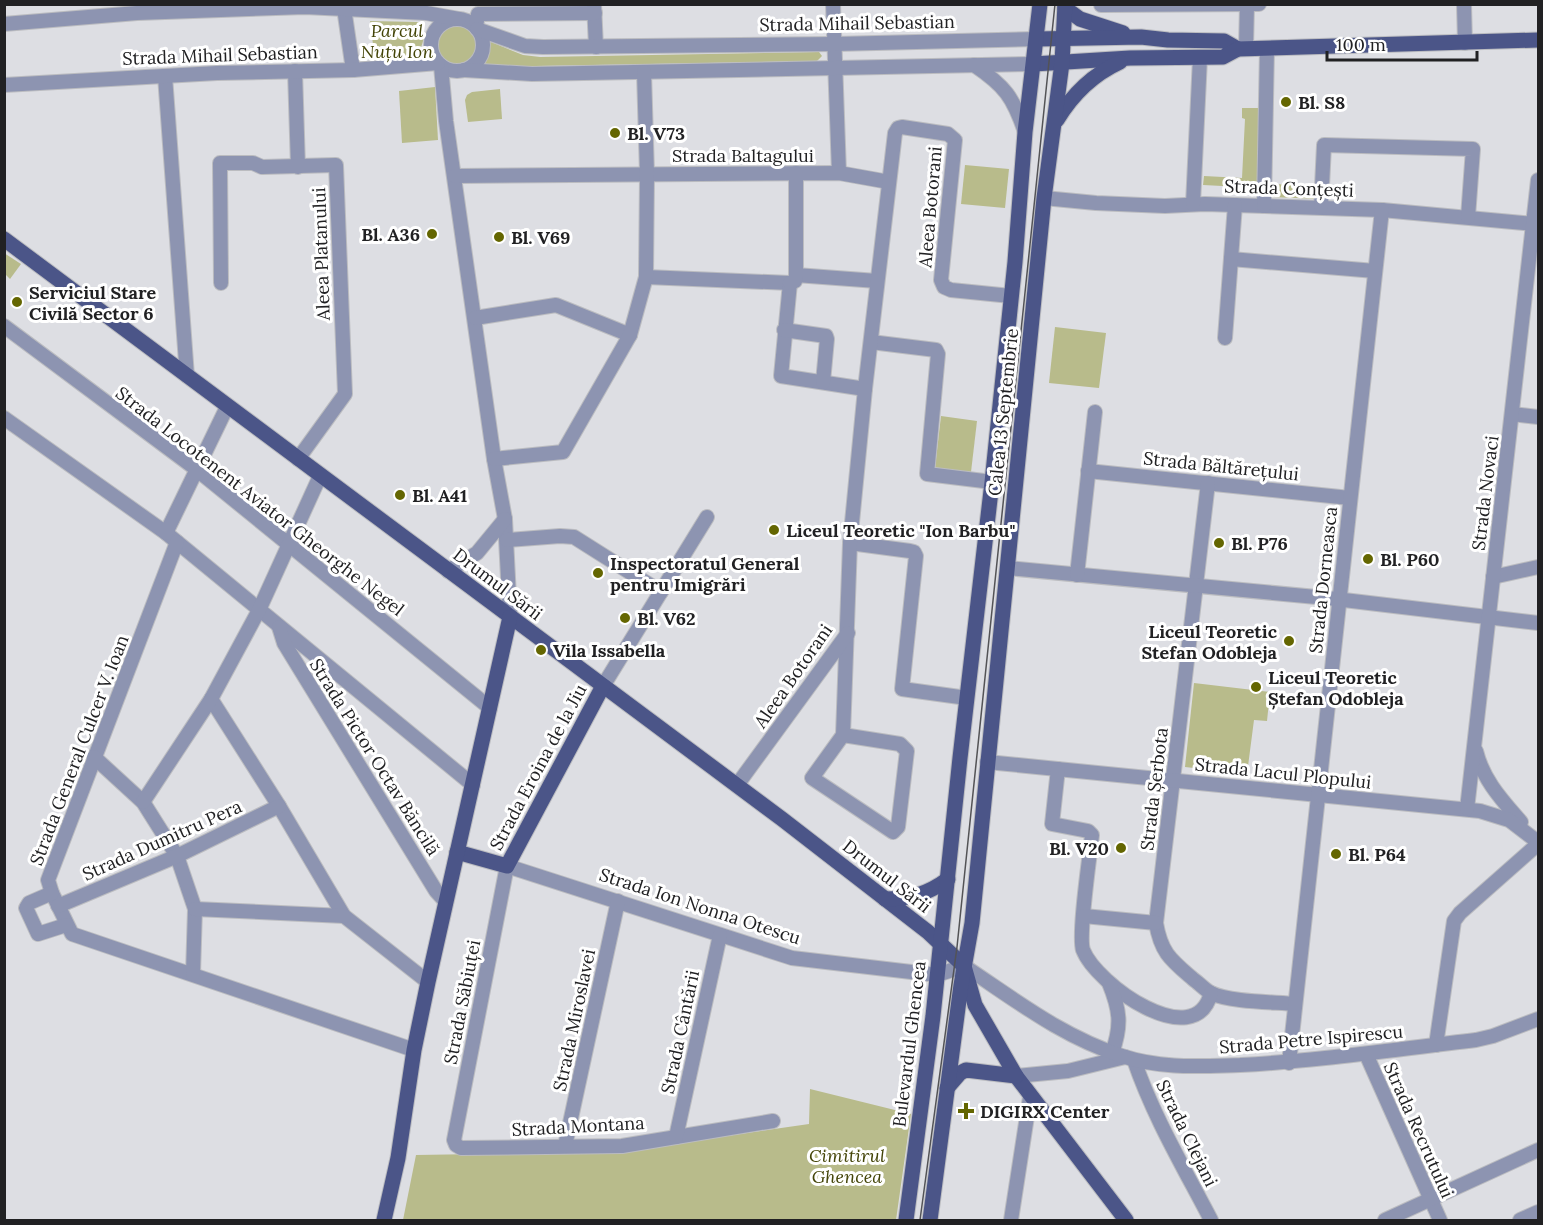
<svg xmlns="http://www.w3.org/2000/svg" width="1543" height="1225" font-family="Lora,serif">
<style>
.green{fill:#b8bb8b}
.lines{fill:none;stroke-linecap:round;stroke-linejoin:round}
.minor-casing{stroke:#bbbcc0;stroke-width:16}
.major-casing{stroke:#bbbcc0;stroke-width:17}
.minor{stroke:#8d94b1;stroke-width:14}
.major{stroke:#4b5588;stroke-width:15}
.tram{stroke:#535356;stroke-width:1.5}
.poi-dot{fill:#646601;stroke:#fff;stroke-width:2}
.labels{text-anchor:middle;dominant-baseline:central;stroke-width:6;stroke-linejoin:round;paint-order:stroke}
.street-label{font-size:18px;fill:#212123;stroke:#fff}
.park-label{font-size:18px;font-style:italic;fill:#434407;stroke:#fff}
.poi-label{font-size:18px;font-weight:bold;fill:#212123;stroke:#fff;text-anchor:start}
</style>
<rect width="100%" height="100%" fill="#dddee3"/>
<g class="green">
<path d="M370,21l48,1c11,10 4,27 -4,37l-39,1z"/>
<circle cx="457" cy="45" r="19"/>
<path d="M491,42l32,13 17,2 279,-5 3,4 -5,5 -332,6 -3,-3 7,-21z"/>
<path d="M435,87l3,53 -36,3 -3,-52z"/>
<path d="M500,89l2,30 -34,3 -3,-22 2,-5 5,-3z"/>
<path d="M1242,108h22l-3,80 -58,-3 1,-9 38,2 3,-59 -3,-1z"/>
<path d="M965,165l44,4 -4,39 -44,-4z"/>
<path d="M1272,184l48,2 -1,13 -48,-2z"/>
<path d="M4,253l17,11 -11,15 -5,-5z"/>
<path d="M1055,327l51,6 -7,55 -50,-5z"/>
<path d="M941,416l36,5 -6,51 -36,-4z"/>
<path d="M1194,683l76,9 -3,29 -13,-1 -7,54 -62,-7z"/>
<path d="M810,1089l101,25 -15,106h-493l13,-65 200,-3 193,-28z"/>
</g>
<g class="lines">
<g class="minor-casing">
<g id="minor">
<path d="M594,4l2,43"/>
<path d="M833,4l6,169"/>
<path d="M1464,4l1,39"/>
<path d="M1101,5l158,-1"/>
<path d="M344,8l9,62"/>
<circle cx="457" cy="45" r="26"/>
<path d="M4,24l133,-11 168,-6 121,6 33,6"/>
<path d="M476,27l2,-13 117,-1"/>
<path d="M477,29l48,17 18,1 292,-3 202,-5"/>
<path d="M1246,49l1,-45"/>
<path d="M974,65c31,21 39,32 51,67"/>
<path d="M441,66l5,55 48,338 11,60 5,98"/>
<path d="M464,70l68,4 502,-10"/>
<path d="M295,71l3,96"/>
<path d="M165,76l22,300"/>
<path d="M4,85l213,-12 136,-3 85,-7"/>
<path d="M455,176l384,-3 50,9"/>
<path d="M1044,198l52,5 69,3 40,-2 177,6 152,14"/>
<path d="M1193,204l7,-146"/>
<path d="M1264,206l3,-158"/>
<path d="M1321,207l3,-62 149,4 -5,68"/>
<path d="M1231,259l144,12"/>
<path d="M796,275l81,6"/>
<path d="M646,277l144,6"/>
<path d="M221,283l-1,-120h33l9,4 74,-2 9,229 -47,65"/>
<path d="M790,283l-9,93 84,13"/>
<path d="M790,283l5,-2 1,-6v-102"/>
<path d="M475,318l81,-13 74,30"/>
<path d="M4,326l192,143 294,239"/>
<path d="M784,330l42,6 1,3 -4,43"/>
<path d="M1225,338l10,-133"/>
<path d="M871,342l65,8 2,4 -11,120 65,8"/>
<path d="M1512,414l26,3"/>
<path d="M4,418l162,115 307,252"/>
<path d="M494,459l69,-7 67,-117 16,-58 1,-103 -3,-102"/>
<path d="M1088,471l262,27"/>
<path d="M1208,483l-52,440c5,30 15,37 37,56 6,4 12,11 18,14 18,9 63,9 84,11"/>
<path d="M166,533l61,-126"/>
<path d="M507,540l53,-4 14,1 87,55"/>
<path d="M177,542l-129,338 4,13 20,41 342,116"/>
<path d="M850,543l60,8 4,1 2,4 -14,133 65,9"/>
<path d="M1007,568l320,30 211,25"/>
<path d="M448,571l29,-18 28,-34"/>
<path d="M1077,575l18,-163"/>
<path d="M1493,577l45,-10"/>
<path d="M279,627l5,16 152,248 10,11"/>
<path d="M603,686l104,-169"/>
<path d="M211,699l68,107 65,110 84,66"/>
<path d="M843,735l57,9 7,7 -9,76 -5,5 -81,-54 31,-43 7,-192 15,-154 30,-256 3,-5 4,-1 46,7 7,6 -14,140 3,7 7,3 60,6"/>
<path d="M1476,751c7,29 26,49 45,71"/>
<path d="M94,757l49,45 34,54 18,53 -2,65"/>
<path d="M987,762l493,49 29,9 29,22"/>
<path d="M1058,769l-6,55 36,7 4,4c-2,20 -14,100 -9,115 13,34 112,105 128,43"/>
<path d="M737,785l111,-152"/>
<path d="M143,802l68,-103 48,-89 61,-134"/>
<path d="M1467,809l71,-629"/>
<path d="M52,893l-23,10 -3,5 12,26 28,-9"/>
<path d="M58,906l119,-50 102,-50"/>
<path d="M195,909l149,7"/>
<path d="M1084,916l72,7"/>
<path d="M1109,983c11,27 13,42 3,70"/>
<path d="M1436,1045l18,-124 6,-8 78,-69"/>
<path d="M1366,1054l74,166"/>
<path d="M1134,1060c19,56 50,108 77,160"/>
<path d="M1289,1063l93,-853"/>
<path d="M1016,1076l52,-5 57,-14"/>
<path d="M773,1121l-151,25 -161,2 -5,-3 -2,-5 53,-274 285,92 145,17 27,-9c53,35 97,70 158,90 39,13 78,10 118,9 79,-4 157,-16 236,-25l17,-4 45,-17"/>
<path d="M676,1137l44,-202"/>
<path d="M565,1146l53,-245"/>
<path d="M1011,1220l19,-123"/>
<path d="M1385,1220l153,-70"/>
<path d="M1520,1220l18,-8"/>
</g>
</g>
<g class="major-casing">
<g id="major">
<path d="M1065,8l15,11 43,14"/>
<path d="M1037,39l104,-2 27,3 56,1 14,8"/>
<path d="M1034,64l96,-6 93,-1 15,-8 300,-9"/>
<path d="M1057,120c15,-25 37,-46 63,-58"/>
<path d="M4,239l778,580 146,113 36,34 11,39 41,71 110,144"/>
<path d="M457,852l50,14 96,-180"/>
<path d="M885,899c25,0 43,-5 63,-20"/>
<path d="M947,1088l13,-15 6,-3 50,6"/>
<path d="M384,1220l14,-62 16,-108 14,-68 82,-365"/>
<path d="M906,1220l27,-204 27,-258 32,-276 23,-220 10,-130 15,-128"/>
<path d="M930,1220l31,-235 11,-62 72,-725 18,-135 3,-59"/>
</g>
</g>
<use href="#minor" class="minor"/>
<use href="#major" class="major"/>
<path class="tram" d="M920,1220l37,-273 98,-943"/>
</g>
<g class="poi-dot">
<circle cx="1286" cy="102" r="6"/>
<circle cx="615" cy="133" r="6"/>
<circle cx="432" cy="234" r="6"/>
<circle cx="499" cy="237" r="6"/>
<circle cx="17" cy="302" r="6"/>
<circle cx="400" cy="495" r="6"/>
<circle cx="774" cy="530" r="6"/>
<circle cx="1219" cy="543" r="6"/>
<circle cx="1368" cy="559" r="6"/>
<circle cx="598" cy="573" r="6"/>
<circle cx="625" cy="618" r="6"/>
<circle cx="1289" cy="641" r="6"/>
<circle cx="541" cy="650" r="6"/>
<circle cx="1256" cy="687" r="6"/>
<circle cx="1121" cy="848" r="6"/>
<circle cx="1336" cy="854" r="6"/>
<path d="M963 1102h6v6h6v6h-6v6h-6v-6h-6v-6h6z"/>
</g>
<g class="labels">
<g class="street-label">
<text transform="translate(857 23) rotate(-1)">Strada Mihail Sebastian</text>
<text transform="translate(220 55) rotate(-2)">Strada Mihail Sebastian</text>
<text x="743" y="155">Strada Baltagului</text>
<text transform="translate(1289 188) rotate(2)">Strada Conțești</text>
<text transform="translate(930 207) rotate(-85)">Aleea Botorani</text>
<text transform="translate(321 254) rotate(-92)">Aleea Platanului</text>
<text transform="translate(1003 412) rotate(-84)">Calea 13 Septembrie</text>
<text transform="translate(1221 466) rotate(6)">Strada Băltărețului</text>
<text transform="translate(1485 493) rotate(-83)">Strada Novaci</text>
<text transform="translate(260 501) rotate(38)">Strada Locotenent Aviator Gheorghe Negel</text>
<text transform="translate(1323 580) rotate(-84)">Strada Dorneasca</text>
<text transform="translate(498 584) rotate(37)">Drumul Sării</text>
<text transform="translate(793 676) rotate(-55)">Aleea Botorani</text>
<text transform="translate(79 750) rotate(-69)">Strada General Culcer V. Ioan</text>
<text transform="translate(375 757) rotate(58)">Strada Pictor Octav Băncilă</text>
<text transform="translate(538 767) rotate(-62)">Strada Eroina de la Jiu</text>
<text transform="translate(1283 773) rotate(6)">Strada Lacul Plopului</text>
<text transform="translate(1154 789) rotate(-83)">Strada Șerbota</text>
<text transform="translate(162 840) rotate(-24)">Strada Dumitru Pera</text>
<text transform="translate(887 876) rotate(38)">Drumul Sării</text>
<text transform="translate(700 906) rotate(18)">Strada Ion Nonna Otescu</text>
<text transform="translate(462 1002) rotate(-79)">Strada Săbiuței</text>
<text transform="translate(574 1020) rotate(-78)">Strada Miroslavei</text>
<text transform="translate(680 1032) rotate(-78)">Strada Cântării</text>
<text transform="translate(1311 1039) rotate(-5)">Strada Petre Ispirescu</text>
<text transform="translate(909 1044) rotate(-83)">Bulevardul Ghencea</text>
<text transform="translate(578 1126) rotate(-3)">Strada Montana</text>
<text transform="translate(1419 1130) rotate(66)">Strada Recrutului</text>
<text transform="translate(1187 1133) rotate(64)">Strada Clejani</text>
</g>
<g class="park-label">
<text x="397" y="30">Parcul<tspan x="397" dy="21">Nuțu Ion</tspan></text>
<text x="847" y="1155">Cimitirul<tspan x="847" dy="21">Ghencea</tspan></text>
</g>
<g class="poi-label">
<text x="1298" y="102">Bl. S8</text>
<text x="627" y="133">Bl. V73</text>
<text x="420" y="234" text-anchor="end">Bl. A36</text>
<text x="511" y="237">Bl. V69</text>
<text x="29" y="292">Serviciul Stare<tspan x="29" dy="21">Civilă Sector 6</tspan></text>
<text x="412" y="495">Bl. A41</text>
<text x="786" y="530">Liceul Teoretic "Ion Barbu"</text>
<text x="1231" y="543">Bl. P76</text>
<text x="1380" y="559">Bl. P60</text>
<text x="610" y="563">Inspectoratul General<tspan x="610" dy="21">pentru Imigrări</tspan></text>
<text x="637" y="618">Bl. V62</text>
<text x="1277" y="631" text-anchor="end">Liceul Teoretic<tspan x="1277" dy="21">Stefan Odobleja</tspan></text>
<text x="553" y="650">Vila Issabella</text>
<text x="1268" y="677">Liceul Teoretic<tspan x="1268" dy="21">Ștefan Odobleja</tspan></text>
<text x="1109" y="848" text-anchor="end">Bl. V20</text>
<text x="1348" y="854">Bl. P64</text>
<text x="980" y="1111">DIGIRX Center</text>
</g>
</g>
<rect width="1543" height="1225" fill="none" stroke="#212123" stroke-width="12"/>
<path d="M1327 51v9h150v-9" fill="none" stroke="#212123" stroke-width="3"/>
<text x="1336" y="51" font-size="18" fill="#212123" stroke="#ffffff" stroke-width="4.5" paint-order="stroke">100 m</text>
</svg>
